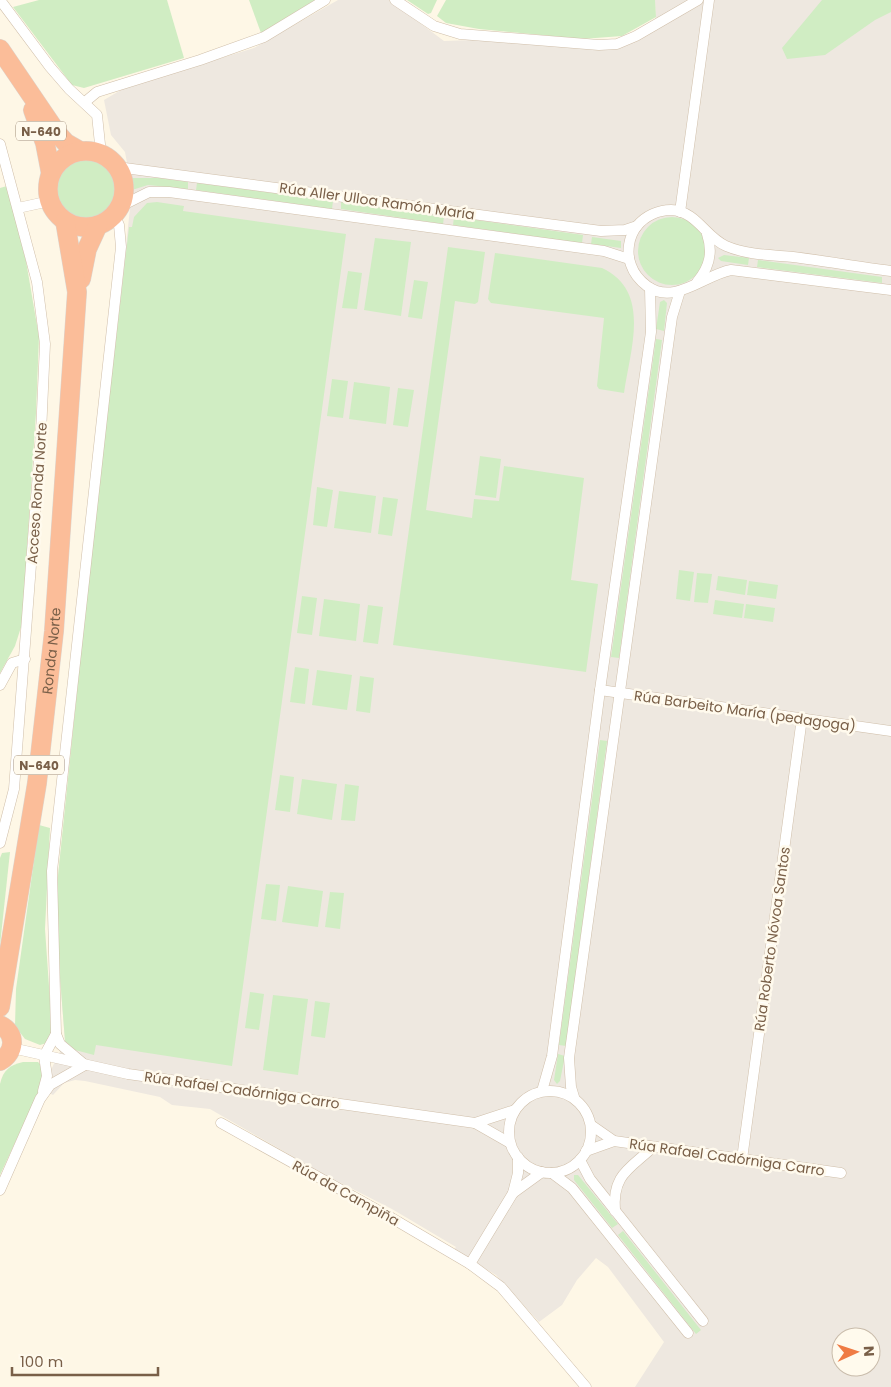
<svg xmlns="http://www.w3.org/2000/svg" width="891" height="1387" font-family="Poppins,sans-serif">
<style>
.industrial{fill:#eee8e0;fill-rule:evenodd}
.green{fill:#d0edc3}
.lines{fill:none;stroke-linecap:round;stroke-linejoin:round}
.street-casing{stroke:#d0bfaa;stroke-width:11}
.highway-casing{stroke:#dcd5cf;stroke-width:20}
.street{stroke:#fff;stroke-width:10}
.highway{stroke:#fbbd99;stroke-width:19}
.labels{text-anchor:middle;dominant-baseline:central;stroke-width:5;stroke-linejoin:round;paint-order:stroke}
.shield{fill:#fffaed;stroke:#a18e7a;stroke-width:1}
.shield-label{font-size:12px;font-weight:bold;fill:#795f48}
.street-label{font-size:14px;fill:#795f48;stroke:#fffaed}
</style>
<rect width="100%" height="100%" fill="#fef7e6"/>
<path class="industrial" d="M338,0h51l55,41 28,-1 121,9 29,-3 34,-16 -1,-30h236v1387h-256l29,-45 -56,-75 -12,-9 -19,22 -15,25 -23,17 -43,-47 -42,-25 2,-3 -64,-38 -67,-34 -115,-66 -38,-4 -12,-8 -75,-16 -10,-1 -11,3 -11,12 -8,-4 4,-17 16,-33 -8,-102 -1,-44 76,-705 -7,-38 -14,-17 -7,-35 22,-13 128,-39zM841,1337h30v30h-30z"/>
<g class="green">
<path d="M39,0h128l17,58 -100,30 -12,-3 -59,-78z"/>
<path d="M249,0h66l-54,33z"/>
<path d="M407,0h30l-6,13 -3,1z"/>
<path d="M446,0h209l1,17 -34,19 -40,3 -103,-10 -33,-6 -9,-7z"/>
<path d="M822,0h69v12l-16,8 -50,35 -38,4 -5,-11z"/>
<circle cx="87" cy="189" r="30"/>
<path d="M131,178h28l29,4v7l-40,-4 -16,5z"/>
<path d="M197,183l136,18 -1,8 -136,-19z"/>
<path d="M7,186l19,75 13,76 -3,76 -14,211 -7,22 -15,27v-485z"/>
<path d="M157,202l27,4 -1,5 163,23 -114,832 -136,-21 -2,10 -19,-5 -10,-9 -8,-102 -1,-44 35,-339 38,-329h3l2,-10 13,-14z"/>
<path d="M341,202l103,15 -1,7 -102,-15z"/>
<circle cx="672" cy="251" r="34"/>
<path d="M454,217l129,18 -1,8 -129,-18z"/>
<path d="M592,237l29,4v7l-30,-4z"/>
<path d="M375,238l36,4 -10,74 -37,-6z"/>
<path d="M448,247l37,5 -7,50 -3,2 -20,-3 -29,209 46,8 2,-19 25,2 5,-35 80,12 -13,102 27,4 -12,88 -193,-27z"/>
<path d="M495,253l107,15c50,23 28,82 22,125l-25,-4 -2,-3 7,-68 -113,-15 -3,-4z"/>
<path d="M724,255l25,3 -1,7 -27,-4 -3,-3z"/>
<path d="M758,260l124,17v6l-125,-16z"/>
<path d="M348,271l14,2 -5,36 -15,-1z"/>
<path d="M414,280l14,2 -6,37 -14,-2z"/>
<path d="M664,300l3,3 -3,28 -8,-2 4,-27z"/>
<path d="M656,339l6,1 -43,318 -8,-1z"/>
<path d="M332,379l16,2 -5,37 -16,-2z"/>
<path d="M354,382l36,5 -4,37 -37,-5z"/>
<path d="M398,388l16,2 -6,37 -15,-2z"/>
<path d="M480,456l21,3 -5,39 -21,-3z"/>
<path d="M317,487l16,3 -6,37 -14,-2z"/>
<path d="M339,491l37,5 -5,37 -37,-5z"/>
<path d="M383,497l15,2 -6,37 -14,-2z"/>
<path d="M679,570l15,2 -4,29 -14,-2z"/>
<path d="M697,573l15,1 -4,29 -14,-1z"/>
<path d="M718,576l29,4 -2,15 -29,-5z"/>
<path d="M749,581l29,4 -2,14 -29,-4z"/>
<path d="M302,596l15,2 -5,37 -15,-2z"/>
<path d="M324,599l36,5 -4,37 -37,-5z"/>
<path d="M715,600l29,4 -2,14 -29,-4z"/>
<path d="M746,604l29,4 -2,14 -29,-4z"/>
<path d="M368,605l15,2 -5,37 -15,-2z"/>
<path d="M295,667l14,2 -4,35 -15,-2z"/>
<path d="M317,670l35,5 -5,35 -35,-5z"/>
<path d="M360,676l14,2 -4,35 -14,-2z"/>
<path d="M600,740l7,1 -41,305 -7,-1z"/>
<path d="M280,775l14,2 -4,35 -15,-2z"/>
<path d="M302,779l35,5 -5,36 -35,-6z"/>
<path d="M345,784l14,2 -4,35 -14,-1z"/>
<path d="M39,825l11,3 -5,101 7,100 -2,13 -10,3 -15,-6 -10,-13 1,-37z"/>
<path d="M10,852l-10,93v-87l2,-5z"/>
<path d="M266,884l14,1 -4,36 -15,-2z"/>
<path d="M288,886l35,5 -5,36 -36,-5z"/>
<path d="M330,892l14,1 -4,36 -15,-2z"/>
<path d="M250,992l14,2 -5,36 -14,-2z"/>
<path d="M273,995l35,4 -10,76 -35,-5z"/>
<path d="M315,1001l15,2 -5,35 -14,-2z"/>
<path d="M558,1054l7,2 -5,25 -3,3 -3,-4z"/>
<path d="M23,1062h15l4,4 3,12 -45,97v-91c3,-14 10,-19 23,-22z"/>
<path d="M574,1175h4l40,49 -6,4 -38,-48z"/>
<path d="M623,1231l78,99 -5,4 -78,-99z"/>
</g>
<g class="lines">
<g class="street-casing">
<g id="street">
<path d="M0,0l50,67 19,22 28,26 4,39"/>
<path d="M395,0l39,26 26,8 139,11 18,-1 19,-8 62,-36"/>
<path d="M85,102l12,-10 103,-32 64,-23 61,-37"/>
<path d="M0,144l37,138 8,62 -4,89 -27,356 -14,54"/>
<path d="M117,167l484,64 24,-1 12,-4"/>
<path d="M119,207l30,-15h20l435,59 25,8"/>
<path d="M18,208l32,-7"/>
<path d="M680,212l29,-212"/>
<path d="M891,271c-33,-4 -65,-10 -98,-14 -21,-2 -46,-2 -67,-11 -21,-9 -29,-35 -55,-36 -13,0 -26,6 -34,16 -8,10 -11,26 -6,39 3,9 8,15 16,21 27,20 57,-11 84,-16l160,20"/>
<path d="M697,282c13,-15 16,-30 10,-48"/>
<path d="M0,685l12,-22 13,-4"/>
<path d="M600,690l291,41"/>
<path d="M12,1048l116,26 347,49 35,20"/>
<path d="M85,1065l-25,-21 -4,-10 -4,-163 69,-624 -2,-22 -5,-11"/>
<circle cx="550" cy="1132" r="41"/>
<path d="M43,1091l4,-15 -3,-20 12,-22"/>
<path d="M542,1091l10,-35 48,-366 51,-358 -1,-44"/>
<path d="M574,1097l-3,-10 -2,-29 103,-741 8,-26"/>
<path d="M221,1123l169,94 80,47 31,23 85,100"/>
<path d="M475,1123l40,-13"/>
<path d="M591,1125l23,16 227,32"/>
<path d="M586,1151l28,-10"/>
<path d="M742,1159l60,-441"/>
<path d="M580,1160l10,19 113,142"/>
<path d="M552,1173l20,15 116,145"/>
<path d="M0,1190l40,-91 10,-14 35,-20"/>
<path d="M513,1193l29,-21"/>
<path d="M615,1211c-3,-37 15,-42 38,-64"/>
<path d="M470,1264l43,-71 5,-20v-16"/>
</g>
</g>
<g class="highway-casing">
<g id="highway">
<path d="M0,49l57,84 9,10 14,8"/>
<path d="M33,110l12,33 6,31"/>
<circle cx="86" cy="189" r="38"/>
<path d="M81,279l6,-30 11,-24"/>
<path id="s1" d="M0,1007l37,-224 17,-152 23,-339 -12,-71"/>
<path d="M0,1025c17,8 15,28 0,36"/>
</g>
</g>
<use href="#street" class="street"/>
<use href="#highway" class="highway"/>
</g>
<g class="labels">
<g class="shield">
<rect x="16" y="121.5" width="50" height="19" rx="4"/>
<rect x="14" y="755.5" width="50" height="19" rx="4"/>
</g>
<g class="shield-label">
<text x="41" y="131">N-640</text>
<text x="39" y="765">N-640</text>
</g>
<g class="street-label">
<text transform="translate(377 201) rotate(8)">Rúa Aller Ulloa Ramón María</text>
<text transform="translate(37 493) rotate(-86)">Acceso Ronda Norte</text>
<text stroke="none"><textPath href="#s1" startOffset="360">Ronda Norte</textPath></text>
<text transform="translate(745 711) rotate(8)">Rúa Barbeito María (pedagoga)</text>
<text transform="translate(772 939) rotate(-82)">Rúa Roberto Nóvoa Santos</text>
<text transform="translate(242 1090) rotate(8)">Rúa Rafael Cadórniga Carro</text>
<text transform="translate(727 1157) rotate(8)">Rúa Rafael Cadórniga Carro</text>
<text transform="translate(346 1193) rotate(29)">Rúa da Campiña</text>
</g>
</g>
<g transform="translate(856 1352) rotate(87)"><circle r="24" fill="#fffaed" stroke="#c9bcab"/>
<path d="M0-4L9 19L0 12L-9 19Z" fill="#ef7b44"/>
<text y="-8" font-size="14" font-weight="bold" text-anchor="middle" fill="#795f48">N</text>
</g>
<path d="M12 1367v8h146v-8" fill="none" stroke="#795f48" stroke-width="2.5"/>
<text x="20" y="1367" font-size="15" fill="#795f48" stroke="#fffaed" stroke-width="4" paint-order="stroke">100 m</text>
</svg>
